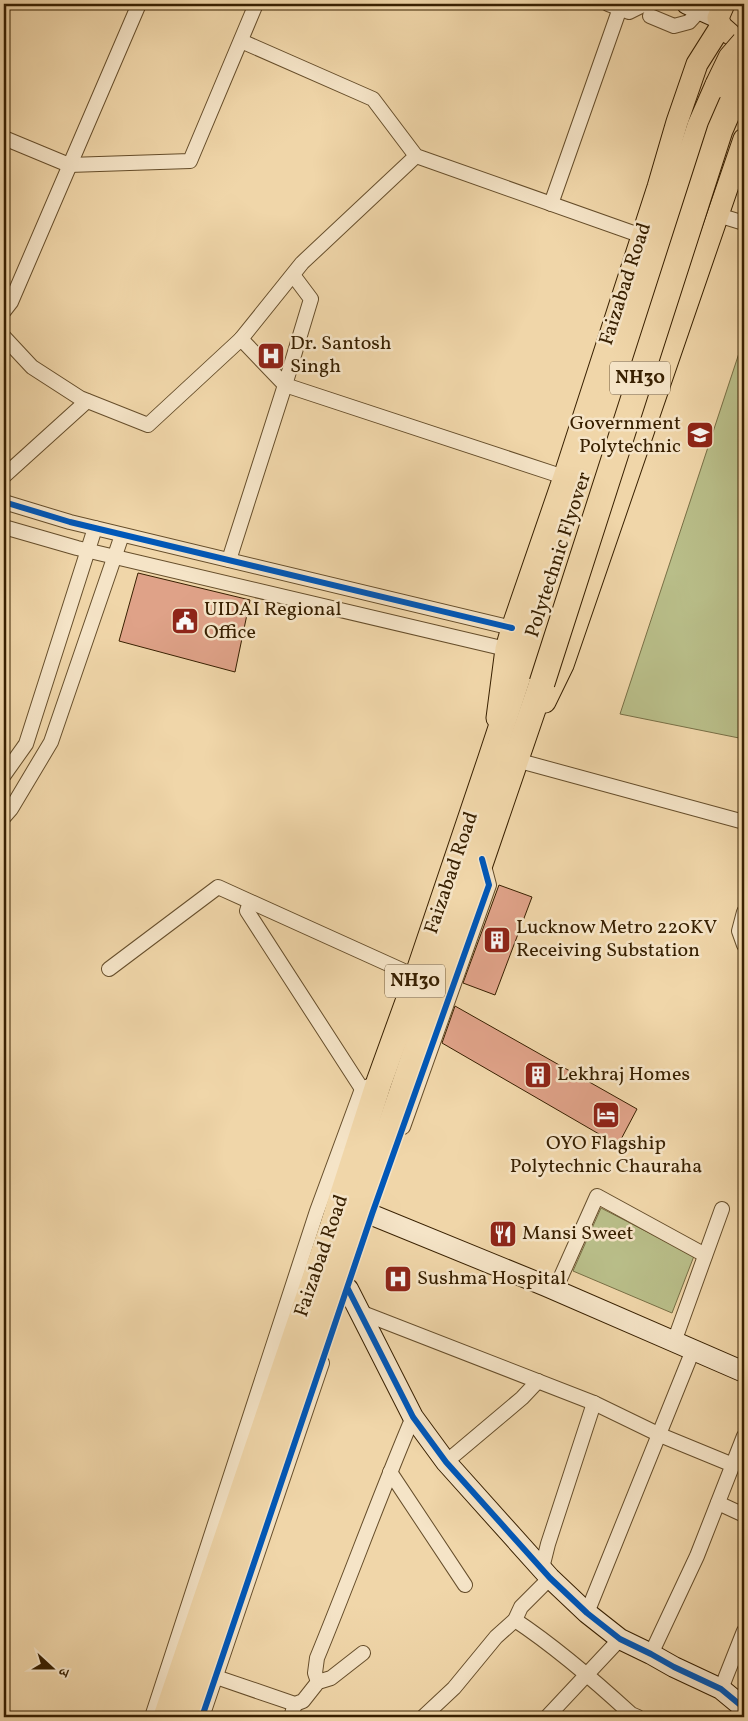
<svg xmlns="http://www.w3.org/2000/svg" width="748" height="1721" font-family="Vollkorn,'Noto Serif Devanagari',serif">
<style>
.green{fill:#b9be89;stroke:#786f45}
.building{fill:#dfa288;stroke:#382001}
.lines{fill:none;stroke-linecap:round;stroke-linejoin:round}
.street-casing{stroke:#664e2b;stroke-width:16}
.secondary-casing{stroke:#382001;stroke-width:22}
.primary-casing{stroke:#382001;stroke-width:23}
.highway-casing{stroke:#382001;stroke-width:27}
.street{stroke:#f5e4c7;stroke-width:14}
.secondary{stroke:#f5e4c7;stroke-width:20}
.primary{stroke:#f0d6a9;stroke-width:21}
.highway{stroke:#f0d6a9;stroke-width:25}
.highway-bridge-casing{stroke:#382001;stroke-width:27;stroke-linecap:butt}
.highway-bridge{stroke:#f0d6a9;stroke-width:25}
.cycleway-casing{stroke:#f5e4c7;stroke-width:9}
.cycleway{stroke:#0057b8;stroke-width:6}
.labels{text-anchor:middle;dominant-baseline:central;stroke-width:5;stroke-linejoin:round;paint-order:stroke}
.shield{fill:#f5e4c7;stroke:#715b3c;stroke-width:1}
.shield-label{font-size:19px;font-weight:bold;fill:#382001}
.street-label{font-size:20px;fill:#382001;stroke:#f5e4c7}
.poi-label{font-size:20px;fill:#382001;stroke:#f5e4c7;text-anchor:start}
</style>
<rect width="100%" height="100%" fill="#f0d6a9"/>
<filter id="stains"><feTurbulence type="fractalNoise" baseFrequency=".004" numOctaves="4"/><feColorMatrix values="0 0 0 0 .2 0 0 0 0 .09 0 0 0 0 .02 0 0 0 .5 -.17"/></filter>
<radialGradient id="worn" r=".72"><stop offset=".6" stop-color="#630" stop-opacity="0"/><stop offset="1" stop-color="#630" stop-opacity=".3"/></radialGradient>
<g class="green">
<path d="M743,341h1v398l-124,-25z"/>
<path d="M601,1208l93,48 -22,57 -99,-42z"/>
</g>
<g class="building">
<path d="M138,573l112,27 -15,72 -116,-31z"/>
<path d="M499,885l33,12 -37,98 -32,-12z"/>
<path d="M455,1006l182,103 -19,36 -176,-102z"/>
</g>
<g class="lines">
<g class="street-casing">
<g id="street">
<path d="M608,4l21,8 16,-8"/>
<path d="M650,16l24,10 15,-4 11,-12"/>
<path d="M241,41l132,58 43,57 226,80"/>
<path d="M4,138l65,27 121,-4 66,-157"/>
<path d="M551,204l69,-196"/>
<path d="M718,215l26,8"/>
<path d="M4,311l7,-9 128,-298"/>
<path d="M4,337l28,30 48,31 68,27 93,-86 44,46 26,-86 -18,-24"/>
<path d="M241,339l61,-76 114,-107"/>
<path d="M4,476l83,-75"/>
<path d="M4,502l66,20 442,106"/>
<path d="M4,527l73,21 429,101"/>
<path d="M229,560l56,-175 279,92"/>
<path d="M516,760l228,62"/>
<path d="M4,775l22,-31 69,-216"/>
<path d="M4,817l7,-8 40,-67 71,-207"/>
<path d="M250,902l-3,9 115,178"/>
<path d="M744,912l-5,19 5,14"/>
<path d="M109,969l109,-82 199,90"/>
<path d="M403,1127l86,-242 -6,-23"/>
<path d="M555,1290l42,-94 108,59"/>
<path d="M360,1312l234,91 66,32 73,30"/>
<path d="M674,1342l48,-133"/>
<path d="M446,1462l76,-64 16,-17"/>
<path d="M390,1472l75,113"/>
<path d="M718,1503l26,12"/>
<path d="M542,1568l6,-24 46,-141"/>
<path d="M587,1613l106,-263"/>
<path d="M515,1620c42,28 79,60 116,94l7,3"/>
<path d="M651,1654l46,-98 47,-120"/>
<path d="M216,1677l79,27 8,-3 15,-19 13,-4 32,-25"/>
<path d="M318,1682l-3,-9 2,-15c33,-80 62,-161 96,-241"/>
<path d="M721,1689l23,-58"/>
<path d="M152,1717l165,-506 45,-122 17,-7"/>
<path d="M202,1717l120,-354"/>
<path d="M291,1717l4,-13"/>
<path d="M423,1717l31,-29 42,-51 19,-17 6,-13 29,-29"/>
<path d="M547,1717l73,-78"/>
</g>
</g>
<g class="secondary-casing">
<g id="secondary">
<path d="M687,4l31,14"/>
<path d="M360,1210l186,76 198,86"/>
<path d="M348,1289l65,128 33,45 104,116 37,35 33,26 31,15 23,13 47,22 23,19"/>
</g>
</g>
<g class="primary-casing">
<g id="primary">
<path d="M724,4l-6,14 3,8 9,8"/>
<path d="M545,702l18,-37 181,-526"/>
<path d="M497,718l9,-69 6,-21 52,-151 94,-290 19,-65 20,-58 24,-38"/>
</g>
</g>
<g class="highway-casing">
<g id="highway">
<path d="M166,1717l167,-492 46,-143 38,-105 73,-216 210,-635 18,-41"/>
<path d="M188,1717l354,-1034"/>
</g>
</g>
<use href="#street" class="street"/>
<use href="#secondary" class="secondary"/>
<use href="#primary" class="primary"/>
<use href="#highway" class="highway"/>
<g class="highway-bridge-casing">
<g id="highway-bridge">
<path d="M718,85l13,-27 13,-15"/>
<path d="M542,683l178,-553 24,-55"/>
</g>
</g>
<use href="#highway-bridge" class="highway-bridge"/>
<g class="cycleway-casing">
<g id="cycleway">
<path d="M4,502l66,20 442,106"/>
<path d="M348,1289l65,128 33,45 104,116 37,35 33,26 31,15 23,13 47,22 23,19"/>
<path d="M202,1717l170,-503 117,-329 -7,-26"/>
</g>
</g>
<use href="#cycleway" class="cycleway"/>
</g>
<defs>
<g id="hospital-square" transform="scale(1.4375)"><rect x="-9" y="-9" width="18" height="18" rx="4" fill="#8f2418" stroke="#f5e4c7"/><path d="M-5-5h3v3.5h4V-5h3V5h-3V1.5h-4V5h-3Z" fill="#fff"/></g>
<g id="university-square" transform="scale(1.4375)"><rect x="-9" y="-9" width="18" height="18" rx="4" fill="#8f2418" stroke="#f5e4c7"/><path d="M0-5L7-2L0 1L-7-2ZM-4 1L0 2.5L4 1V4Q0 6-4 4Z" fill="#fff"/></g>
<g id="civic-square" transform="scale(1.4375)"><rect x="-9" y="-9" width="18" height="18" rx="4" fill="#8f2418" stroke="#f5e4c7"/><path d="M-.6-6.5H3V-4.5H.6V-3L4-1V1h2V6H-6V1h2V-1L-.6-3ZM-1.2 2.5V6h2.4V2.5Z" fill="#fff"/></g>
<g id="building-square" transform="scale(1.4375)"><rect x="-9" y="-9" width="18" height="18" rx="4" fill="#8f2418" stroke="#f5e4c7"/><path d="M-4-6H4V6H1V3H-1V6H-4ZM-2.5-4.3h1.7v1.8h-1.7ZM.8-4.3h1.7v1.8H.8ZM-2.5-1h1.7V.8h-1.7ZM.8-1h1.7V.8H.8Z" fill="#fff"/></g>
<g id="hotel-square" transform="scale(1.4375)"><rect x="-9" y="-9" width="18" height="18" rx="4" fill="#8f2418" stroke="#f5e4c7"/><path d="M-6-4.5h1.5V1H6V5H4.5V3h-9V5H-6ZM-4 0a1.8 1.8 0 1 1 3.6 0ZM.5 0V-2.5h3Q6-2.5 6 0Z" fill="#fff"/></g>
<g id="restaurant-square" transform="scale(1.4375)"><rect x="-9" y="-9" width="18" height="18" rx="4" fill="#8f2418" stroke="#f5e4c7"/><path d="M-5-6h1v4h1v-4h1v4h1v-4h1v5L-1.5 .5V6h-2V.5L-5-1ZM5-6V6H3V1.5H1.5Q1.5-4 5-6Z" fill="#fff"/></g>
</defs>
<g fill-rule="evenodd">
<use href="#hospital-square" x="271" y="356"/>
<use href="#university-square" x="700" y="435"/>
<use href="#civic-square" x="185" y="621"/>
<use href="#building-square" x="497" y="940"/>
<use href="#building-square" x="538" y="1075"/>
<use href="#hotel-square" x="606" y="1115"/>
<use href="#restaurant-square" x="503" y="1234"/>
<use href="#hospital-square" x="398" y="1279"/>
</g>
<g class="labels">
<g class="shield">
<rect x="610" y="361.5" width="60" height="33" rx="4"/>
<rect x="385" y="964.5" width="60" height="33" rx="4"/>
</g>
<g class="shield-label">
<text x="640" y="378">NH30</text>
<text x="415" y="981">NH30</text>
</g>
<g class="street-label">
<text transform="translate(626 284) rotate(-72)">Faizabad Road</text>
<text transform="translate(559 555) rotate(-72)">Polytechnic Flyover</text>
<text transform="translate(452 873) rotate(-71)">Faizabad Road</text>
<text transform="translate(322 1256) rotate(-71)">Faizabad Road</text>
</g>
<g class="poi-label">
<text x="290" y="344">Dr. Santosh<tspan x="290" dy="23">Singh</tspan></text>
<text x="681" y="424" text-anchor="end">Government<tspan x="681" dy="23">Polytechnic</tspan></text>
<text x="204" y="610">UIDAI Regional<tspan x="204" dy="23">Office</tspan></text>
<text x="516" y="928">Lucknow Metro 220KV<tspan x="516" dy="23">Receiving Substation</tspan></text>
<text x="557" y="1075">Lekhraj Homes</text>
<text x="606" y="1144" text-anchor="middle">OYO Flagship<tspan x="606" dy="23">Polytechnic Chauraha</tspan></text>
<text x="522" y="1234">Mansi Sweet</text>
<text x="417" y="1279">Sushma Hospital</text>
</g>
</g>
<rect width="748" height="1721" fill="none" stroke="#f0d6a9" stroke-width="20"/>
<rect x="5" y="5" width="738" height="1711" fill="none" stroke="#382001" stroke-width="2.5"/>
<rect x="10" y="10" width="728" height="1701" fill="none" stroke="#382001"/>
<g transform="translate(52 1668) rotate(111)" stroke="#f5e4c7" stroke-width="4" paint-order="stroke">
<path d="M0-4L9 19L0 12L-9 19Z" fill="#382001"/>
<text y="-8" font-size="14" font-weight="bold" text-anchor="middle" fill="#382001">उ</text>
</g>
<rect width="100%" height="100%" filter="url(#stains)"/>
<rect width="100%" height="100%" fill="url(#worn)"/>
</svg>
